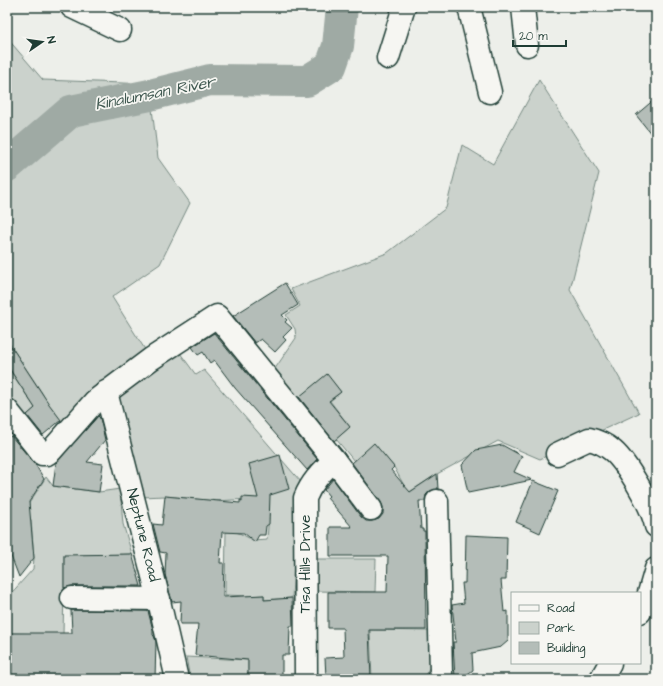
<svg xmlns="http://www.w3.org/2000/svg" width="663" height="686" font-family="'Architects Daughter',sans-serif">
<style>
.green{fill:#cbd2cc;stroke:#758880}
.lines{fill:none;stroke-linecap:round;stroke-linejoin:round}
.river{stroke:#9faaa4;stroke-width:32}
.building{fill:#b4bdb8;stroke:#1f3d34}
.minor-casing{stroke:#1f3d34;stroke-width:25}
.minor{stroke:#f6f6f2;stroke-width:22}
.labels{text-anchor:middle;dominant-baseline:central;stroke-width:3.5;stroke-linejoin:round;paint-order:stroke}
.street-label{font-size:15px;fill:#1f3d34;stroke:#f6f6f2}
.water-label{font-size:16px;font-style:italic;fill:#3f5850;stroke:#f6f6f2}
</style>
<rect width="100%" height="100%" fill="#edefea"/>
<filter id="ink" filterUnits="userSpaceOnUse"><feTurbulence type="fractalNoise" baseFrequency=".025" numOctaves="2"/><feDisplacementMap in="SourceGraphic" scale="8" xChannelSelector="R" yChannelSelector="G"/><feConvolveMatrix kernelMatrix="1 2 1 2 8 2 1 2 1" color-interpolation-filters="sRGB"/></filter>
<g filter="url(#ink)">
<g class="green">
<path d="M7,38l36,42 106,4 9,74 32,45 -30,61 -48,33 39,62 -87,77 -22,-43 -31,-47 -4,3z"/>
<path d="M539,80l60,93 -29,117 69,123 -99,46 -42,-18 -61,33 -29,19 -14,-26 -20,-23 -20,17 -18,-22 14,-12 -20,-26 11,-9 -14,-17 -31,25 -24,-27 24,-35 -1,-9 -9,-14 14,-9 -9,-17 96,-36 59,-45 16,-63 31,19z"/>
<path d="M180,353l16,22 8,-5 97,112 -4,20 -5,96 -28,2v-5l-14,1 -25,-1 1,-65 13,3 14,7 14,-1 2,-24 -2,-17 -52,3 -50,-5 -24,1 -29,-99z"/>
<path d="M7,366l28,42 -28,24z"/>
<path d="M46,477l7,9 46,6 21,-3 3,35 9,30 -68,2v32l-1,46 -56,-1v-35l26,-29 1,-11 -3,-38 -5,-12z"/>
<path d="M315,559h61l-1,33 -60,-1z"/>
<path d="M370,630l60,1 1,34 -6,10 -8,4h-45z"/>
<path d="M186,657l62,3v19h-58z"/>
</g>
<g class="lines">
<path class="river" d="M7,166l64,-55 79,-16 60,-15 97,1 24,-15 7,-20 4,-39"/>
</g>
<g class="building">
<path d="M656,98v42l-20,-25z"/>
<path d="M285,283l13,22 -16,10 5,5 -2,2 7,6 -9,9 3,3 -11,12 -14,-13 -6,4 -22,-27z"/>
<path d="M214,333l103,126 -10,11 -72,-82 -21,-28 -4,3 -7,-11 -5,3 -6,-8z"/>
<path d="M7,340l42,64 12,16 -18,15 -16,-20 8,-7 -28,-43z"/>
<path d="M327,374l14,18 -12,9 21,26 -16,14 -35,-44z"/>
<path d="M98,416l2,2 5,22 -18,22 16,2 -4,28 -46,-6 3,-23z"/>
<path d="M11,436l24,28 9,15 -15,23 5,56 -15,19 -12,-31v-108z"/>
<path d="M374,443l20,24 -3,3 19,22 27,-18 1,15 -8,2 -4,4 -1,6h-6l2,28h2v2h2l1,99h-57l2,49h-31v-2h-14l-1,-19 19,-1 -1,-29h-15v-36h59l1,-36h-58v-29h22l-25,-29 2,-2 -5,-6 9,-11 28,38 5,4h6l7,-2 4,-5v-7l-2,-5 -29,-39z"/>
<path d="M502,445l20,11 -8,16 18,8 -64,13 -6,-28 14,-15z"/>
<path d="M280,455l9,34 -19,6 -1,29 -3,2 -1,9h-6l-4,7 -11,-9 -22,-1 -2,31h4l-1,34 41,-2v5l28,-2 1,28h-3l-1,29h-7v24h-34v-19l-53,-5 3,-31h-18l1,-23 -9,1 -7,-27 1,-22 -6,-1 -7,-28 9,1 3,-29 75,7v-3l2,1v-4l16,1 -9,-34z"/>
<path d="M533,481l25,10 -18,42 -24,-11z"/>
<path d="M466,535l41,2 -1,43h-5l3,32 4,-1v30l-7,6 -29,6 1,17 -12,9h-6l-2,-37h3l-4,-37 12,-2 -2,-20h3z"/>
<path d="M132,554l9,32h-69l-8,2v-33z"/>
<path d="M71,610l77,1 5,19v5l1,1 2,5 -1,38h-148v-46h65z"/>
</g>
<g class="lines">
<g class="minor-casing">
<g id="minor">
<path d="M72,7l48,23"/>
<path d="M469,7l21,85"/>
<path d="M523,7l4,38"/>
<path d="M388,58l16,-51"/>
<path d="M106,392l50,196 21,91"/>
<path d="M7,410l35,44h5l4,-3 44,-50 56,-42 66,-43 117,144 37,49"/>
<path d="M557,454l32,-15c9,2 17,6 24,12 14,12 40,57 43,75"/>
<path d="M437,501l4,172 -3,6"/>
<path d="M72,598l87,1"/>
<path d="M640,612l7,-12 9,-31"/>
<path d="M306,679l-1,-181c7,-17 17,-26 29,-38"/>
<path d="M601,679l9,-16"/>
</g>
</g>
<use href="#minor" class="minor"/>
</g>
</g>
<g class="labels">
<g class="street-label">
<text transform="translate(143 535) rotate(76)">Neptune Road</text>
<text transform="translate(305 564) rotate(-90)">Tisa Hills Drive</text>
</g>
<g class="water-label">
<text transform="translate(155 93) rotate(-11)">Kinalumsan River</text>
</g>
</g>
<rect width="663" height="686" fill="none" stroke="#f6f6f2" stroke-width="24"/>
<rect x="12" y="12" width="639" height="662" fill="none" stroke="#1f3d34" stroke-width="1.5" filter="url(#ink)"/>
<rect x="511" y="592" width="130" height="72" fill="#f6f6f2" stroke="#a0aca6"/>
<rect x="519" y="605" width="20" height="6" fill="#f6f6f2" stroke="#a0aca6"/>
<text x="547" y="612" font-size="12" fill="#1f3d34">Road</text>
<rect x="519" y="622" width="20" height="12" fill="#cbd2cc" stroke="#a0aca6"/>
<text x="547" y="632" font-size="12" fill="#1f3d34">Park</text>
<rect x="519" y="642" width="20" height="12" fill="#b4bdb8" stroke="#a0aca6"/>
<text x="547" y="652" font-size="12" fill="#1f3d34">Building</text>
<g transform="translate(42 42) rotate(77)" stroke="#f6f6f2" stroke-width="3" paint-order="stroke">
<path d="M0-3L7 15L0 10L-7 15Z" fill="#1f3d34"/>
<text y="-6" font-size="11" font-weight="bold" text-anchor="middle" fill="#1f3d34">N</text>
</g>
<path d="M513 40v6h53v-6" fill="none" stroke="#1f3d34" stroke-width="2"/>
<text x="519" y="40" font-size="12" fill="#1f3d34" stroke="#f6f6f2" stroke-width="3" paint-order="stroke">20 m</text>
</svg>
